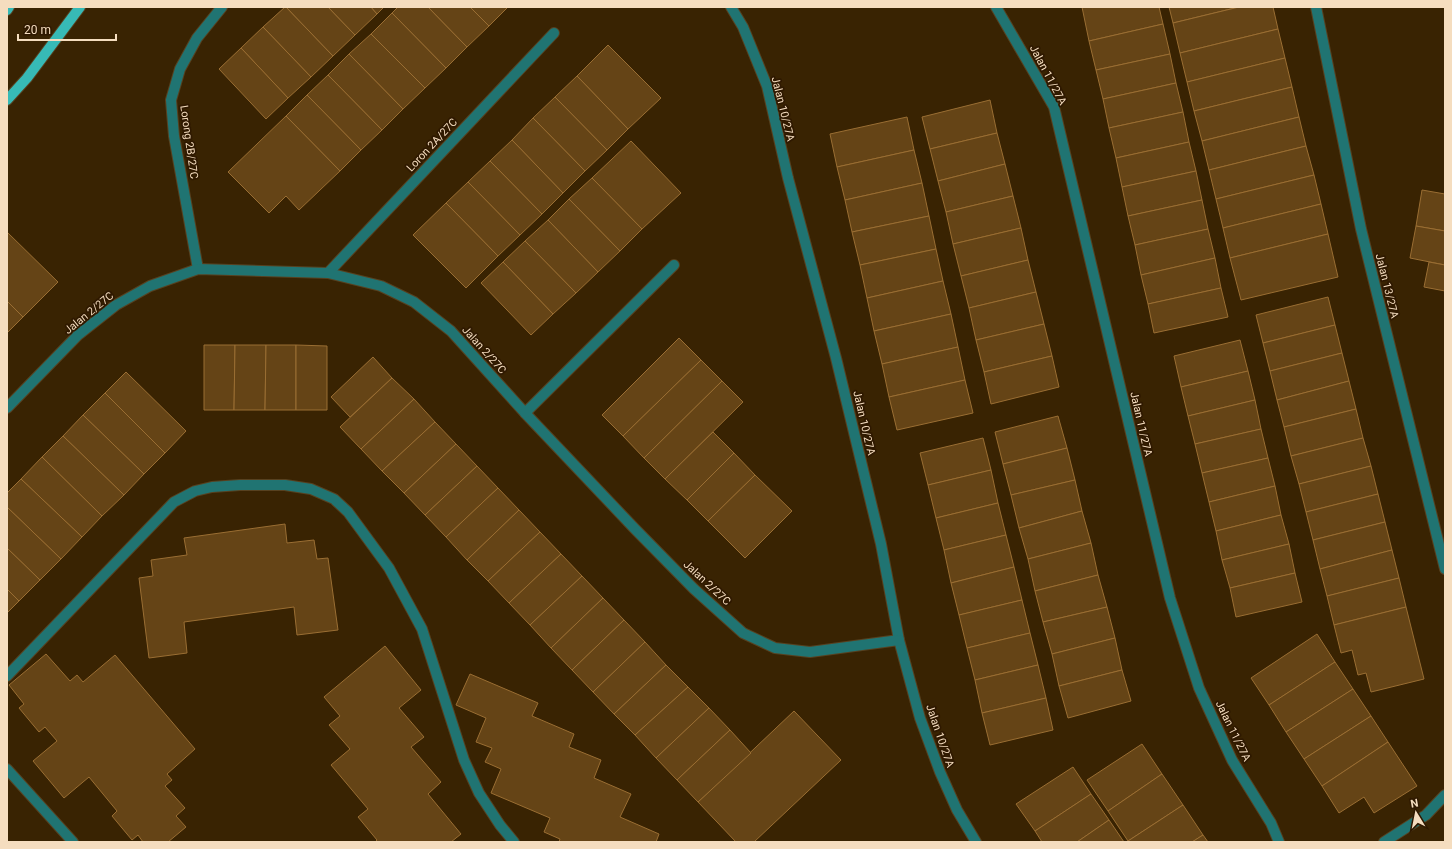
<svg xmlns="http://www.w3.org/2000/svg" width="1452" height="849" font-family="Roboto,sans-serif">
<style>
.building{fill:#654416;stroke:#9a6e33}
.lines{fill:none;stroke-linecap:round;stroke-linejoin:round}
.minor-casing{stroke:#574120;stroke-width:12}
.major-casing{stroke:#574120;stroke-width:12}
.minor{stroke:#207472;stroke-width:10}
.major{stroke:#37bab6;stroke-width:10}
.labels{text-anchor:middle;dominant-baseline:central;stroke-width:3.5;stroke-linejoin:round;paint-order:stroke}
.street-label{font-size:11px;fill:#f5ddbf;stroke:#2f1900}
</style>
<rect width="100%" height="100%" fill="#392302"/>
<g class="building">
<path d="M285,7h1l47,49 -22,21 -48,-50z"/>
<path d="M286,7h42l27,28 -22,21z"/>
<path d="M328,7h43l6,7 -22,21z"/>
<path d="M371,7h13l-7,7z"/>
<path d="M398,7h30l39,40 -21,21 -54,-55z"/>
<path d="M428,7h42l19,19 -22,21z"/>
<path d="M470,7h38l-19,19z"/>
<path d="M1082,7h77l4,17 -74,17z"/>
<path d="M1169,7h70l-66,16z"/>
<path d="M1239,7h34l5,22 -98,24 -7,-30z"/>
<path d="M392,13l54,55 -21,20 -54,-54z"/>
<path d="M1163,24l7,30 -74,16 -7,-29z"/>
<path d="M263,27l48,50 -23,21 -47,-50z"/>
<path d="M1278,29l7,29 -98,24 -7,-29z"/>
<path d="M371,34l54,54 -22,21 -54,-55z"/>
<path d="M608,45l53,53 -33,31 -51,-53z"/>
<path d="M241,48l47,50 -22,21 -47,-50z"/>
<path d="M349,54l54,55 -21,21 -54,-55z"/>
<path d="M1170,54l6,29 -73,16 -7,-29z"/>
<path d="M1285,58l7,29 -98,24 -7,-29z"/>
<path d="M328,75l54,55 -21,20 -54,-55z"/>
<path d="M577,76l51,53 -21,21 -52,-53z"/>
<path d="M1176,83l7,29 -74,16 -6,-29z"/>
<path d="M1292,87l7,30 -97,24 -8,-30z"/>
<path d="M307,95l54,55 -21,21 -54,-55z"/>
<path d="M555,97l52,53 -22,21 -52,-53z"/>
<path d="M990,100l7,33 -67,16 -8,-32z"/>
<path d="M1183,112l6,30 -73,16 -7,-30z"/>
<path d="M286,116l54,55 -41,39 -13,-14 -17,17 -41,-41z"/>
<path d="M907,117l7,33 -77,17 -7,-33z"/>
<path d="M1299,117l7,29 -97,24 -7,-29z"/>
<path d="M533,118l52,53 -22,22 -51,-53z"/>
<path d="M997,133l8,31 -67,17 -8,-32z"/>
<path d="M512,140l51,53 -21,21 -52,-53z"/>
<path d="M631,141l50,52 -39,36 -50,-51z"/>
<path d="M1189,142l7,29 -74,16 -6,-29z"/>
<path d="M1306,146l8,29 -98,24 -7,-29z"/>
<path d="M914,150l8,33 -77,17 -8,-33z"/>
<path d="M490,161l52,53 -22,21 -52,-53z"/>
<path d="M1005,164l8,32 -67,16 -8,-31z"/>
<path d="M1196,171l6,29 -74,16 -6,-29z"/>
<path d="M1314,175l7,29 -98,24 -7,-29z"/>
<path d="M592,178l50,51 -22,22 -51,-52z"/>
<path d="M468,182l52,53 -22,21 -52,-53z"/>
<path d="M922,183l7,33 -77,16 -7,-32z"/>
<path d="M1422,190l23,4v37l-29,-5z"/>
<path d="M1013,196l8,32 -68,16 -7,-32z"/>
<path d="M569,199l51,52 -22,21 -50,-52z"/>
<path d="M1202,200l6,29 -73,16 -7,-29z"/>
<path d="M446,203l52,53 -32,32 -53,-53z"/>
<path d="M1321,204l7,30 -98,24 -7,-30z"/>
<path d="M929,216l7,33 -76,16 -8,-33z"/>
<path d="M548,220l50,52 -22,21 -51,-52z"/>
<path d="M1416,226l29,5v34l-35,-7z"/>
<path d="M1021,228l7,32 -67,16 -8,-32z"/>
<path d="M1208,229l7,29 -74,17 -6,-30z"/>
<path d="M7,232l51,50 -35,35 -16,-16z"/>
<path d="M1328,234l10,43 -97,23 -11,-42z"/>
<path d="M525,241l51,52 -23,21 -50,-52z"/>
<path d="M936,249l7,32 -76,17 -7,-33z"/>
<path d="M1215,258l6,30 -73,16 -7,-29z"/>
<path d="M1028,260l8,32 -67,16 -8,-32z"/>
<path d="M503,262l50,52 -22,21 -50,-52z"/>
<path d="M1429,262l16,3v26l-21,-4z"/>
<path d="M943,281l8,33 -77,17 -7,-33z"/>
<path d="M1221,288l7,29 -74,16 -6,-29z"/>
<path d="M1036,292l8,32 -68,16 -7,-32z"/>
<path d="M1328,297l7,28 -72,18 -7,-28z"/>
<path d="M7,301l16,16 -16,16z"/>
<path d="M951,314l7,33 -76,17 -8,-33z"/>
<path d="M1044,324l8,32 -68,16 -8,-32z"/>
<path d="M1335,325l7,28 -72,18 -7,-28z"/>
<path d="M679,338l22,22 -78,76 -21,-21z"/>
<path d="M1240,340l8,31 -67,16 -7,-31z"/>
<path d="M204,345h31l-1,65h-30z"/>
<path d="M235,345h31l-1,65h-31z"/>
<path d="M266,345h30v65h-31z"/>
<path d="M296,345l31,1v64h-31z"/>
<path d="M958,347l7,33 -76,17 -7,-33z"/>
<path d="M1342,353l7,28 -72,19 -7,-29z"/>
<path d="M1052,356l7,31 -68,17 -7,-32z"/>
<path d="M373,357l19,21 -42,39 -19,-20z"/>
<path d="M701,360l21,21 -78,77 -21,-22z"/>
<path d="M1248,371l7,29 -67,16 -7,-29z"/>
<path d="M126,372l60,59 -21,22 -60,-60z"/>
<path d="M392,378l22,21 -53,50 -21,-22z"/>
<path d="M965,380l8,33 -76,17 -8,-33z"/>
<path d="M722,381l21,21 -78,77 -21,-21z"/>
<path d="M1349,381l7,28 -72,18 -7,-27z"/>
<path d="M105,393l60,60 -21,21 -61,-59z"/>
<path d="M414,399l21,23 -53,49 -21,-22z"/>
<path d="M1255,400l6,29 -66,15 -7,-28z"/>
<path d="M1356,409l7,29 -72,18 -7,-29z"/>
<path d="M83,415l61,59 -20,21 -61,-59z"/>
<path d="M1058,416l9,32 -64,16 -8,-32z"/>
<path d="M435,422l21,22 -52,49 -22,-22z"/>
<path d="M1261,429l7,29 -66,15 -7,-29z"/>
<path d="M713,432l21,21 -47,47 -22,-21z"/>
<path d="M63,436l61,59 -22,21 -60,-59z"/>
<path d="M983,438l8,32 -63,15 -8,-32z"/>
<path d="M1363,438l8,28 -72,18 -8,-28z"/>
<path d="M456,444l21,22 -52,49 -21,-22z"/>
<path d="M1067,448l8,32 -64,15 -8,-31z"/>
<path d="M734,453l21,22 -47,46 -21,-21z"/>
<path d="M42,457l60,59 -20,21 -61,-58z"/>
<path d="M1268,458l7,28 -66,16 -7,-29z"/>
<path d="M477,466l21,22 -52,49 -21,-22z"/>
<path d="M1371,466l7,28 -72,18 -7,-28z"/>
<path d="M991,470l7,33 -62,15 -8,-33z"/>
<path d="M755,475l37,36 -47,47 -37,-37z"/>
<path d="M21,479l61,58 -21,22 -54,-52v-14z"/>
<path d="M1075,480l7,31 -63,17 -8,-33z"/>
<path d="M1275,486l6,29 -65,16 -7,-29z"/>
<path d="M498,488l21,22 -52,50 -21,-23z"/>
<path d="M1378,494l7,28 -72,18 -7,-28z"/>
<path d="M998,503l8,32 -62,15 -8,-32z"/>
<path d="M7,507l54,52 -21,21 -33,-32z"/>
<path d="M519,510l21,22 -52,49 -21,-21z"/>
<path d="M1082,511l9,32 -63,16 -9,-31z"/>
<path d="M1281,515l8,29 -67,16 -6,-29z"/>
<path d="M1385,522l7,28 -72,19 -7,-29z"/>
<path d="M285,524l2,19 27,-3 3,19 11,-1 10,72 -41,5 -3,-28 -110,15 3,31 -38,5 -10,-80 14,-2 -2,-16 36,-5 -3,-17z"/>
<path d="M540,532l21,22 -52,49 -21,-22z"/>
<path d="M1006,535l8,32 -63,16 -7,-33z"/>
<path d="M1091,543l7,32 -63,16 -7,-32z"/>
<path d="M1289,544l6,29 -65,15 -8,-28z"/>
<path d="M7,548l33,32 -21,21 -12,-12z"/>
<path d="M1392,550l7,28 -72,18 -7,-27z"/>
<path d="M561,554l21,22 -52,49 -21,-22z"/>
<path d="M1014,567l8,33 -63,15 -8,-32z"/>
<path d="M1295,573l7,29 -66,15 -6,-29z"/>
<path d="M1098,575l9,32 -64,15 -8,-31z"/>
<path d="M582,576l21,22 -52,50 -21,-23z"/>
<path d="M1399,578l7,29 -72,18 -7,-29z"/>
<path d="M7,589l12,12 -12,12z"/>
<path d="M603,598l21,22 -52,50 -21,-22z"/>
<path d="M1022,600l8,33 -63,15 -8,-33z"/>
<path d="M1107,607l8,31 -63,16 -9,-32z"/>
<path d="M1406,607l18,72 -53,13 -5,-19 -8,2 -6,-25 -11,3 -7,-28z"/>
<path d="M624,620l21,22 -52,50 -21,-22z"/>
<path d="M1030,633l8,32 -63,15 -8,-32z"/>
<path d="M1317,634l18,28 -66,43 -18,-27z"/>
<path d="M1115,638l7,32 -63,16 -7,-32z"/>
<path d="M645,642l21,23 -52,49 -21,-22z"/>
<path d="M385,646l36,44 -22,18 25,29 -13,10 30,35 -13,12 33,40 -10,8h-76l2,-2 -19,-23 10,-8 -37,-44 19,-16 -21,-24 11,-9 -16,-19z"/>
<path d="M46,654l24,27 7,-6 6,7 32,-27 80,94 -28,25 5,6 -7,6 20,22 -9,8 10,11 -18,15h-25l-5,-7 -6,5 -20,-24 5,-5 -28,-34 -25,21 -31,-37 24,-20 -12,-14 -6,5 -20,-24 5,-4 -15,-19z"/>
<path d="M1335,662l18,27 -67,43 -17,-27z"/>
<path d="M666,665l22,22 -53,48 -21,-21z"/>
<path d="M1038,665l8,33 -64,15 -7,-33z"/>
<path d="M1122,670l9,31 -63,17 -9,-32z"/>
<path d="M470,674l68,29 -6,13 42,18 -5,13 32,13 -7,18 37,16 -11,23 39,17 -3,8h-97l1,-3 -16,-7 6,-14 -59,-25 10,-24 -16,-7 7,-14 -16,-6 10,-24 -30,-13z"/>
<path d="M688,687l21,21 -53,50 -21,-23z"/>
<path d="M1353,689l18,27 -67,43 -18,-27z"/>
<path d="M1046,698l7,32 -63,15 -8,-32z"/>
<path d="M709,708l21,22 -53,50 -21,-22z"/>
<path d="M794,711l47,49 -87,82h-18l-38,-40z"/>
<path d="M1371,716l17,26 -66,44 -18,-27z"/>
<path d="M730,730l21,23 -53,49 -21,-22z"/>
<path d="M1388,742l29,44 -43,27 -10,-16 -25,16 -17,-27z"/>
<path d="M1142,744l20,30 -54,37 -21,-31z"/>
<path d="M1073,767l18,27 -56,37 -19,-27z"/>
<path d="M1162,774l21,31 -55,36 -20,-30z"/>
<path d="M1091,794l18,26 -32,22h-35l-7,-11z"/>
<path d="M1183,805l20,30 -11,7h-63l-1,-1z"/>
<path d="M1109,820l15,22h-47z"/>
<path d="M1203,835l5,7h-16z"/>
</g>
<g class="lines">
<g class="minor-casing">
<g id="minor">
<path d="M731,7l12,20 24,59 21,92 48,180 45,186 18,96 21,78 20,54 17,38 19,32"/>
<path d="M996,7l58,100 116,491 29,90 33,72 39,63 8,19"/>
<path d="M1316,7l45,222 84,340"/>
<path d="M198,269l-24,-133 -3,-36 9,-31 17,-31 25,-31"/>
<path d="M328,273l226,-240"/>
<path d="M7,408l71,-73 38,-30 34,-19 48,-17 130,4 53,13 33,16 37,29 74,82 110,116 59,60 49,44 32,15 35,4 89,-12"/>
<path d="M525,413l149,-148"/>
<path d="M7,676l167,-174 21,-11 17,-4 28,-2h45l26,4 23,10 14,13 41,56 33,61 42,131 15,33 21,32 14,17"/>
<path d="M7,769l66,73"/>
<path d="M1384,842l42,-27 19,-20"/>
</g>
</g>
<g class="major-casing">
<g id="major">
<path d="M7,10l2,-3"/>
<path d="M7,100l20,-22 53,-71"/>
</g>
</g>
<use href="#minor" class="minor"/>
<use href="#major" class="major"/>
</g>
<g class="labels">
<g class="street-label">
<text transform="translate(1048 75) rotate(62)">Jalan 11/27A</text>
<text transform="translate(783 109) rotate(76)">Jalan 10/27A</text>
<text transform="translate(189 142) rotate(82)">Lorong 2B/27C</text>
<text transform="translate(432 145) rotate(-47)">Loron 2A/27C</text>
<text transform="translate(1387 286) rotate(76)">Jalan 13/27A</text>
<text transform="translate(89 313) rotate(-39)">Jalan 2/27C</text>
<text transform="translate(484 350) rotate(48)">Jalan 2/27C</text>
<text transform="translate(864 423) rotate(77)">Jalan 10/27A</text>
<text transform="translate(1141 424) rotate(77)">Jalan 11/27A</text>
<text transform="translate(707 583) rotate(43)">Jalan 2/27C</text>
<text transform="translate(1233 731) rotate(64)">Jalan 11/27A</text>
<text transform="translate(940 736) rotate(71)">Jalan 10/27A</text>
</g>
</g>
<rect width="1452" height="849" fill="none" stroke="#f5ddbf" stroke-width="16"/>
<g transform="translate(1416 813) rotate(350)" stroke="#2f1900" stroke-width="3" paint-order="stroke">
<path d="M0-3L7 15L0 10L-7 15Z" fill="#f5ddbf"/>
<text y="-6" font-size="11" font-weight="bold" text-anchor="middle" fill="#f5ddbf">N</text>
</g>
<path d="M18 34v6h98v-6" fill="none" stroke="#f5ddbf" stroke-width="2"/>
<text x="24" y="34" font-size="12" fill="#f5ddbf" stroke="#2f1900" stroke-width="3" paint-order="stroke">20 m</text>
</svg>
